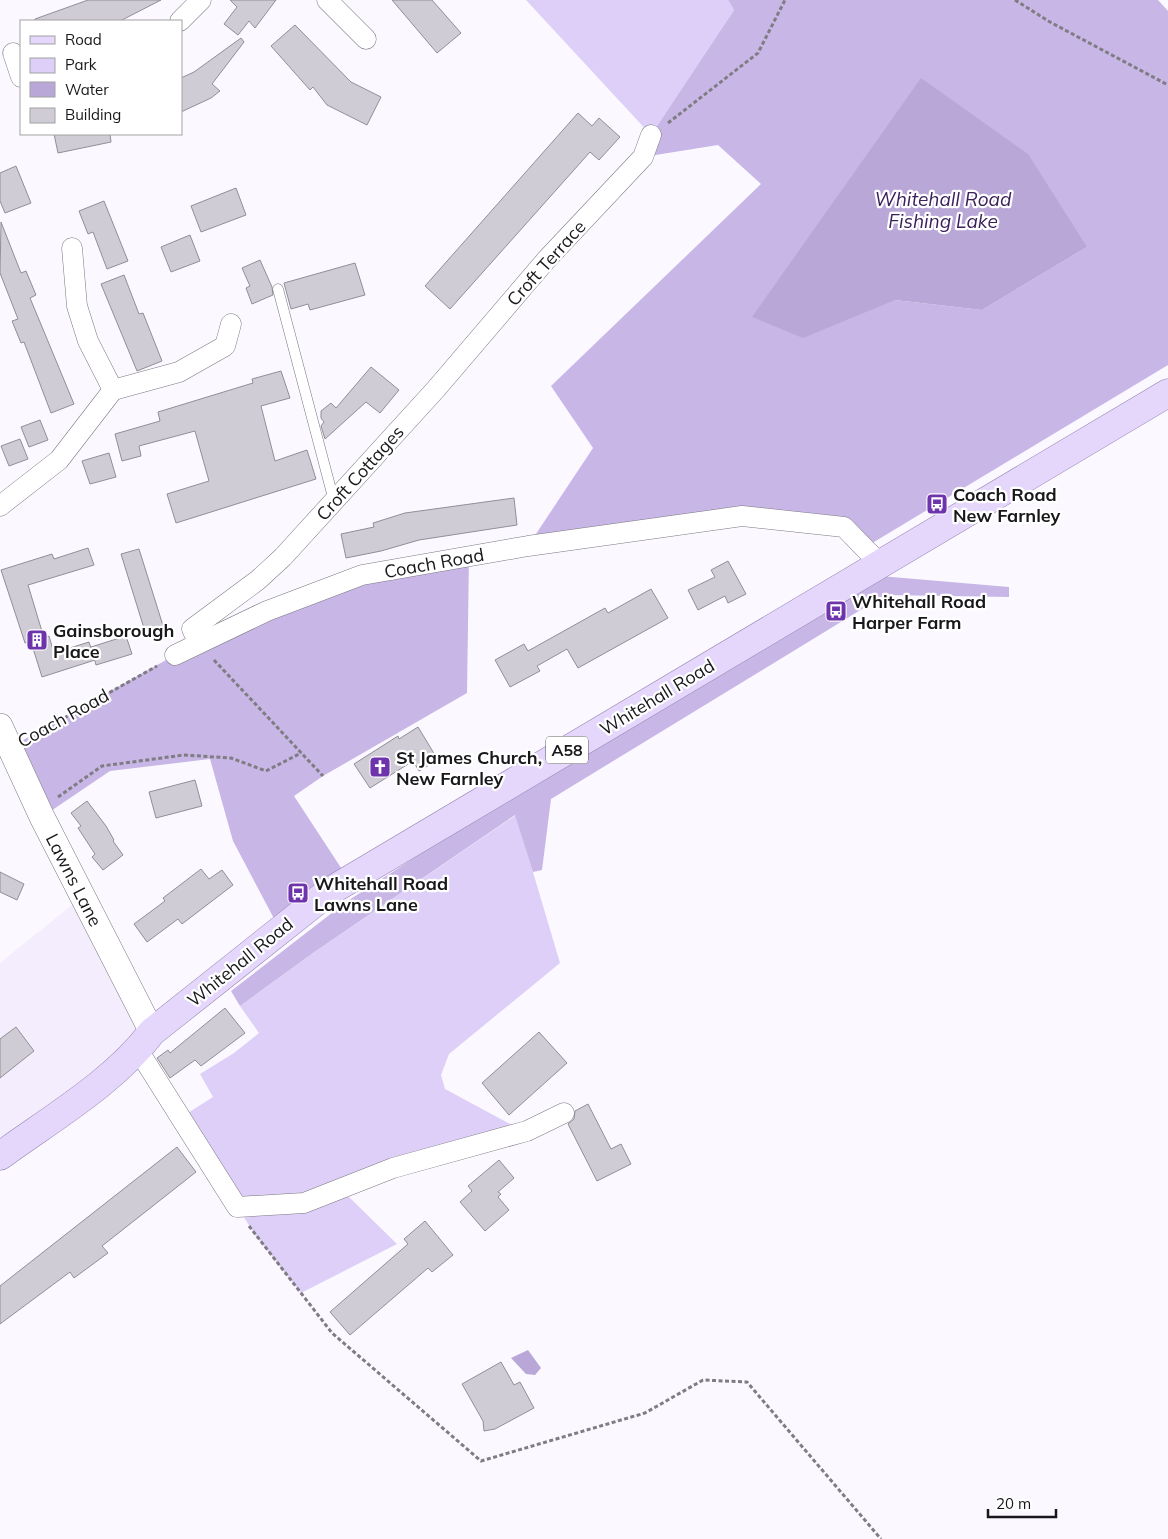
<svg xmlns="http://www.w3.org/2000/svg" width="1168" height="1539" font-family="Mulish,sans-serif">
<style>
.built{fill:#f3edfd}
.green{fill:#ddcff7}
.forest{fill:#c8b6e7;fill-rule:evenodd}
.water{fill:#b9a7d7}
.building{fill:#cfccd5;stroke:#918e97}
.lines{fill:none;stroke-linecap:round;stroke-linejoin:round}
.service-casing{stroke:#7b7981;stroke-width:11}
.minor-casing{stroke:#7b7981;stroke-width:21}
.tertiary-casing{stroke:#7b7981;stroke-width:26}
.primary-casing{stroke:#9282ac;stroke-width:29}
.path{stroke:#7f7d82;stroke-width:3;stroke-dasharray:4 2.5;stroke-linecap:butt}
.service{stroke:#fff;stroke-width:10}
.minor{stroke:#fff;stroke-width:20}
.tertiary{stroke:#fff;stroke-width:25}
.primary{stroke:#e5d6fc;stroke-width:28}
.labels{text-anchor:middle;dominant-baseline:central;stroke-width:4.5;stroke-linejoin:round;paint-order:stroke}
.shield{fill:#fff;stroke:#5d5d5f;stroke-width:1}
.shield-label{font-size:16px;font-weight:bold;fill:#18171a}
.street-label{font-size:18px;fill:#18171a;stroke:#fff}
.poi-label{font-size:18px;font-weight:bold;fill:#18171a;stroke:#fff;text-anchor:start}
.water-label{font-size:19px;font-style:italic;fill:#3b215b;stroke:#fff}
</style>
<rect width="100%" height="100%" fill="#fbf9ff"/>
<path class="built" d="M82,897l70,135 -152,124v-193z"/>
<g class="green">
<path d="M526,0h202l6,10 -83,125z"/>
<path d="M516,815l44,148 -111,91 -8,21 4,14 67,36 -183,69 20,3 48,47 -96,49 -45,-57 -76,-118 33,-21 -13,-23 34,-21 25,-20 -19,-27 73,-53z"/>
</g>
<g class="forest">
<path d="M728,0h430l10,11v354l-304,183 -21,-21 -101,-11 -214,30 65,-98 -42,-62 210,-202 -43,-39 -75,12 8,-22 83,-125zM1087,247l-105,63 -87,-10z"/>
<path d="M469,556l-2,137 -144,83 -29,20 55,84 -69,50 -47,-89 -23,-82 -100,12 -68,46 -33,-69 166,-93 92,-44z"/>
<path d="M880,576l129,11v10l-124,-2 -334,204 -9,71 -9,2 -18,-57 -202,138 -73,53 -9,-15 115,-89 153,-99z"/>
</g>
<g class="water">
<path d="M921,78l107,76 59,93 -105,63 -87,-10 -92,38 -51,-21z"/>
<path d="M528,1350l13,18 -6,7 -9,-1 -15,-16z"/>
</g>
<g class="building">
<path d="M88,0h73l-41,21h-85v-2z"/>
<path d="M230,0h46l-21,28 -6,-7 -11,14 -14,-11 13,-17z"/>
<path d="M392,0h40l29,33 -24,20z"/>
<path d="M295,25l56,57 30,15 -14,28 -40,-20 -14,-18 -3,3 -39,-44z"/>
<path d="M241,38l3,4 -32,42 8,7 -9,7 -30,14v-34l13,-6z"/>
<path d="M578,113l14,13 7,-8 21,19 -21,23 -9,-8 -140,157 -25,-23z"/>
<path d="M54,134h56l1,8 -53,11z"/>
<path d="M16,166l15,37 -26,10 -5,-12v-28z"/>
<path d="M236,188l10,27 -45,17 -10,-26z"/>
<path d="M104,201l24,60 -21,8 -14,-37 -5,2 -9,-23z"/>
<path d="M1,222l20,51 5,-2 10,24 -6,3 44,106 -23,9 -27,-71 -3,1 -9,-22 6,-2 -18,-46z"/>
<path d="M190,235l10,26 -29,11 -10,-25z"/>
<path d="M260,260l12,27 1,8 -21,9 -6,-16 4,-2 -8,-18z"/>
<path d="M355,263l10,32 -55,15 -2,-6 -17,5 -7,-26z"/>
<path d="M124,275l15,39 4,-1 19,48 -25,10 -36,-87z"/>
<path d="M371,367l28,23 -19,23 -14,-11 -41,37 -4,-13 3,-4 -3,-4v-7l10,-8 5,5z"/>
<path d="M281,371l9,27 -29,8 14,55 32,-11 9,29 -140,44 -9,-29 42,-13 -14,-50 -56,15 2,10 -19,5 -7,-27 45,-13 -2,-9 95,-29 -1,-4z"/>
<path d="M40,420l8,20 -19,7 -8,-20z"/>
<path d="M20,439l8,20 -19,7 -8,-20z"/>
<path d="M109,453l7,24 -26,7 -8,-23z"/>
<path d="M514,498l3,27 -98,15 -38,11 -35,7 -5,-24 33,-7 -1,-4 32,-10z"/>
<path d="M88,548l6,17 -66,20 16,53 5,-2 5,17 35,-11 6,18 -53,17 -11,-35 5,-2 -11,3 -24,-73 51,-16 2,5z"/>
<path d="M139,549l26,83 -18,6 -26,-84z"/>
<path d="M728,561l18,33 -18,9 -3,-7 -27,14 -10,-20 27,-13 -4,-7z"/>
<path d="M651,589l17,29 -90,50 -11,-19 -30,17 3,5 -30,16 -15,-27 29,-16 4,7 77,-43 3,5z"/>
<path d="M126,636l6,18 -36,11 -5,-18z"/>
<path d="M418,727l20,33 -19,11 -6,-10 -43,27 -16,-24 44,-28 1,3z"/>
<path d="M195,780l7,26 -46,12 -7,-26z"/>
<path d="M87,801l19,25 8,14 -1,1 10,14 -20,15 -11,-13 3,-3 -17,-26 3,-2 -10,-13z"/>
<path d="M201,869l8,10 13,-9 11,15 -51,39 -4,-5 -31,23 -13,-18 31,-23 -2,-3z"/>
<path d="M0,872l24,12 -7,16 -17,-8z"/>
<path d="M225,1008l20,25 -44,33 -6,-6 -25,18 -13,-20 11,-8 2,3z"/>
<path d="M16,1027l18,24 -34,27v-39z"/>
<path d="M539,1032l28,31 -58,52 -27,-32z"/>
<path d="M588,1104l23,45 10,-5 10,20 -34,17 -29,-57 6,-5 1,-8z"/>
<path d="M177,1147l19,25 -94,74 6,7 -34,25 -4,-6 -70,52v-38z"/>
<path d="M499,1160l15,18 -16,14 3,2 -3,3 11,13 -24,21 -25,-29 12,-11 -4,-5z"/>
<path d="M425,1221l28,34 -21,17 -4,-4 -78,67 -20,-23 78,-68 -4,-5z"/>
<path d="M501,1362l13,23 6,-3 14,26 -39,21 -11,2 -1,-10 -21,-37z"/>
</g>
<g class="lines">
<g class="service-casing">
<path id="service" d="M278,289l56,212"/>
</g>
<g class="minor-casing">
<g id="minor">
<path d="M327,0l39,39"/>
<path d="M180,21l21,-21"/>
<path d="M13,53l8,24"/>
<path d="M113,390l66,-18 46,-26 6,-22"/>
<path d="M0,506l59,-46 54,-70 -25,-49 -11,-35 -5,-58"/>
<path d="M199,643l-7,-14 66,-49 25,-23 153,-168 111,-130 96,-102 8,-22"/>
<path d="M175,655l92,-44 95,-36 166,-29 214,-30 102,11 36,37"/>
<path d="M138,1050l99,157 67,-4 89,-35 134,-37 37,-18"/>
</g>
</g>
<g class="tertiary-casing">
<path id="tertiary" d="M0,726l42,91 110,215"/>
</g>
<g class="primary-casing">
<path id="primary" d="M0,1156c52,-38 113,-73 152,-124l175,-139 841,-500"/>
</g>
<g class="path">
<path d="M1015,0l35,22 118,63"/>
<path d="M668,123l90,-70 27,-53"/>
<path d="M214,660l109,116"/>
<path d="M30,737l127,-71"/>
<path d="M58,797l44,-31 82,-11 47,3 35,13 35,-18"/>
<path d="M249,1226l83,107 149,128 164,-48 58,-33 44,2 134,157"/>
</g>
<use href="#service" class="service"/>
<use href="#minor" class="minor"/>
<use href="#tertiary" class="tertiary"/>
<use href="#primary" class="primary"/>
</g>
<defs>
<g id="bus-square" transform="scale(1.125)"><rect x="-9" y="-9" width="18" height="18" rx="4" fill="#6d34ab" stroke="#fff"/><path d="M-5-6H5V4H4V6H2V4H-2V6H-4V4H-5ZM-3.5-4V0h7V-4ZM-3.5 1.2v1.5H-2V1.2ZM2 1.2v1.5H3.5V1.2Z" fill="#fff"/></g>
<g id="building-square" transform="scale(1.125)"><rect x="-9" y="-9" width="18" height="18" rx="4" fill="#6d34ab" stroke="#fff"/><path d="M-4-6H4V6H1V3H-1V6H-4ZM-2.5-4.3h1.7v1.8h-1.7ZM.8-4.3h1.7v1.8H.8ZM-2.5-1h1.7V.8h-1.7ZM.8-1h1.7V.8H.8Z" fill="#fff"/></g>
<g id="church-square" transform="scale(1.125)"><rect x="-9" y="-9" width="18" height="18" rx="4" fill="#6d34ab" stroke="#fff"/><path d="M-1.2-6h2.4v3.5h3.3v2.4h-3.3V6h-2.4V-.1h-3.3v-2.4h3.3Z" fill="#fff"/></g>
</defs>
<g fill-rule="evenodd">
<use href="#bus-square" x="937" y="504"/>
<use href="#bus-square" x="836" y="611"/>
<use href="#building-square" x="37" y="640"/>
<use href="#church-square" x="380" y="767"/>
<use href="#bus-square" x="298" y="893"/>
</g>
<g class="labels">
<rect class="shield" x="546" y="736.5" width="42" height="27" rx="4"/>
<g class="shield-label">
<text x="567" y="750">A58</text>
</g>
<g class="street-label">
<text transform="translate(546 263) rotate(-48)">Croft Terrace</text>
<text transform="translate(360 473) rotate(-48)">Croft Cottages</text>
<text transform="translate(434 563) rotate(-10)">Coach Road</text>
<text transform="translate(657 697) rotate(-31)">Whitehall Road</text>
<text transform="translate(63 718) rotate(-29)">Coach Road</text>
<text transform="translate(74 880) rotate(63)">Lawns Lane</text>
<text transform="translate(240 962) rotate(-39)">Whitehall Road</text>
</g>
<g class="poi-label">
<text x="953" y="494">Coach Road<tspan x="953" dy="21">New Farnley</tspan></text>
<text x="852" y="601">Whitehall Road<tspan x="852" dy="21">Harper Farm</tspan></text>
<text x="53" y="630">Gainsborough<tspan x="53" dy="21">Place</tspan></text>
<text x="396" y="757">St James Church,<tspan x="396" dy="21">New Farnley</tspan></text>
<text x="314" y="883">Whitehall Road<tspan x="314" dy="21">Lawns Lane</tspan></text>
</g>
<g class="water-label">
<text x="943" y="199">Whitehall Road<tspan x="943" dy="22">Fishing Lake</tspan></text>
</g>
</g>
<rect x="20" y="20" width="162" height="115" fill="#ffffff" stroke="#a3a2a3"/>
<rect x="30" y="36" width="25" height="8" fill="#e5d6fc" stroke="#a3a2a3"/>
<text x="65" y="45" font-size="15" fill="#18171a">Road</text>
<rect x="30" y="58" width="25" height="15" fill="#ddcff7" stroke="#a3a2a3"/>
<text x="65" y="70" font-size="15" fill="#18171a">Park</text>
<rect x="30" y="82" width="25" height="15" fill="#b9a7d7" stroke="#a3a2a3"/>
<text x="65" y="95" font-size="15" fill="#18171a">Water</text>
<rect x="30" y="108" width="25" height="15" fill="#cfccd5" stroke="#a3a2a3"/>
<text x="65" y="120" font-size="15" fill="#18171a">Building</text>
<path d="M988 1509v8h68v-8" fill="none" stroke="#18171a" stroke-width="2.5"/>
<text x="996" y="1509" font-size="15" fill="#18171a" stroke="#ffffff" stroke-width="4" paint-order="stroke">20 m</text>
</svg>
